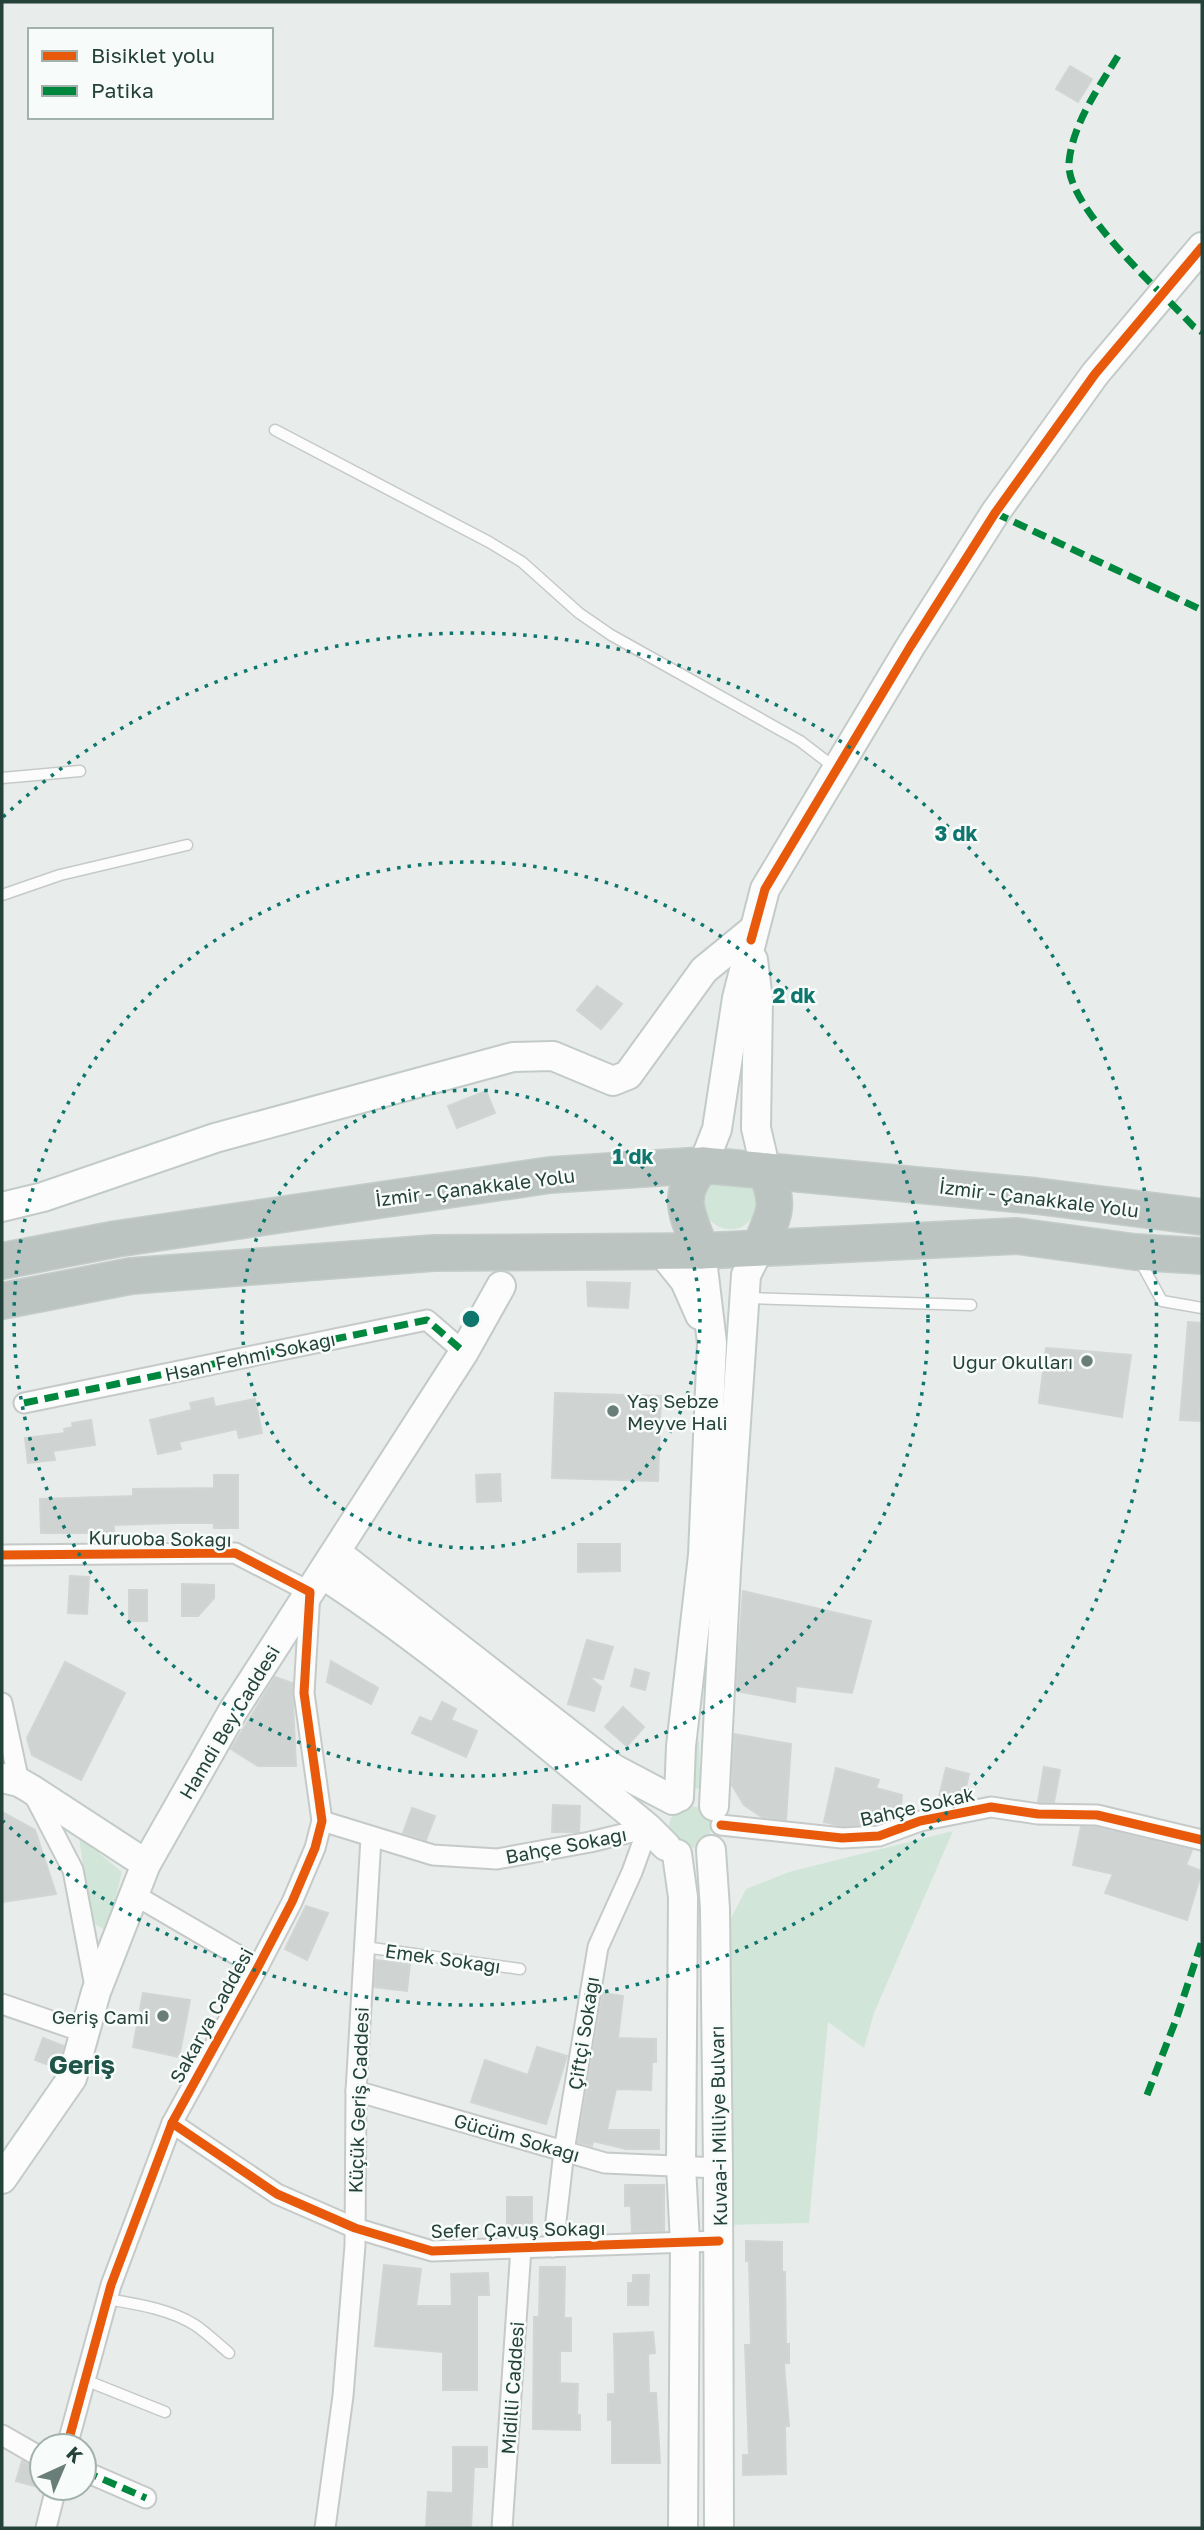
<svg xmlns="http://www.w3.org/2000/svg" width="1204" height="2530" font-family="'Golos Text',sans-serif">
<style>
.green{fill:#d1e6d8}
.building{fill:#cfd4d2;stroke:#d1d6d4;stroke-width:2}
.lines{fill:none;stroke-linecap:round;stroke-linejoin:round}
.lane-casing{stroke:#c5cac8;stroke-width:13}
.street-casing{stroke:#c5cac8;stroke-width:23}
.secondary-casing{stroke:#c3cbc8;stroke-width:32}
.highway-casing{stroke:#c3ccc9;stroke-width:38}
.lane{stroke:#fcfcfc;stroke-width:10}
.street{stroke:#fcfcfc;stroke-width:19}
.secondary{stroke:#fcfcfc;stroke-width:28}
.highway{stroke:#bcc4c2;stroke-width:35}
.quiet{stroke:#00873e;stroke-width:7;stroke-dasharray:14 7;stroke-linecap:butt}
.cycleway-casing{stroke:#f7fbf9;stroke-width:13}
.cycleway{stroke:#e8590c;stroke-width:9}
.ring{fill:none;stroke:#0f766e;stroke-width:3.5;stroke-dasharray:3.5 7}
.poi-dot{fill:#697e78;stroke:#f7fbf9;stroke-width:2.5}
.labels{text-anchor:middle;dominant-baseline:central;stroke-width:5;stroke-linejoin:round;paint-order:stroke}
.street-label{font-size:19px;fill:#24423a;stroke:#f7fbf9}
.poi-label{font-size:19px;fill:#24423a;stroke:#f7fbf9;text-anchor:end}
.district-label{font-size:26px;font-weight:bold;fill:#1f5548;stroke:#f7fbf9}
.centre{fill:#0f766e;stroke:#f7fbf9;stroke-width:3.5}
.ring-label{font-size:21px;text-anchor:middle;font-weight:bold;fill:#0f766e;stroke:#f7fbf9;stroke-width:5;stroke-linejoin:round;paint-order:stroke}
</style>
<rect width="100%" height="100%" fill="#e8edeb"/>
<g class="green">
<path d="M715,1179l37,8 6,18c-16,52 -82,10 -43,-26z"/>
<path d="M694,1741l5,1 1,47 -15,-2z"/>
<circle cx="690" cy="1827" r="21"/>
<path d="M953,1831l-79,182 -10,35 -36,-26 -19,201 -84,2 1,-297 20,-39 43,-17z"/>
<path d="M79,1837l43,35 -15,59 -16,-9z"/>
</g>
<g class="building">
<path d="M1070,66l22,13 -14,23 -22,-13z"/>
<path d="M597,986l25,18 -21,25 -24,-19z"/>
<path d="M486,1091l9,22 -38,15 -9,-22z"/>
<path d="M587,1282l43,1 -2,25 -40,-2z"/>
<path d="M1188,1322l14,1 -2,98 -20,-1z"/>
<path d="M1046,1348l85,7 -9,62 -83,-14z"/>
<path d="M555,1393l106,3 -3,85 -106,-3z"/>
<path d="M213,1398l2,9 40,-8 7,34 -23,5 -2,-9 -58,13 2,7 -23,5 -8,-34 42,-10 -2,-7z"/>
<path d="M91,1420l4,25 -42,6 2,9 -27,3 -3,-25 40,-5 -1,-4 9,-2 -1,-4z"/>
<path d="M500,1474l1,27 -24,1 -1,-27z"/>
<path d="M214,1475h24v53h-24v-5h-41l-59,2v8h-73l-1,-34 93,-3v-7l81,-1z"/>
<path d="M578,1544h42v27l-42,1z"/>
<path d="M70,1576l19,1 -2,37 -19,-1z"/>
<path d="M182,1584l32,1v13l-16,18h-16z"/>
<rect x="129" y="1590" width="18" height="31"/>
<path d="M743,1591l128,30 -19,72 -56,-7 -1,16 -59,-11z"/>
<path d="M587,1640l26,7 -10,32 -15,-3 13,11 -7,24 -26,-7z"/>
<path d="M331,1661l47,27 -7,16 -44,-22z"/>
<path d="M65,1662l60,31 -44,87 -49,-25 -5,-17z"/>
<path d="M635,1669l14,4 -4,17 -14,-4z"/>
<path d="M275,1677l17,6 4,83h-38l-27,-17z"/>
<path d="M442,1702l14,7 -5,11 26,11 -11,26 -54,-24 8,-16 12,5z"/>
<path d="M623,1707l21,20 -17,19 -22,-19z"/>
<path d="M734,1734l57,10 -5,76 -24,-3 -18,-12 -12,-20z"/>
<path d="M1044,1767l16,3 -6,32h-16z"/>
<path d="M836,1768l43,12 -3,8 26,7 -2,20 -14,5 -14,-3 -1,7 -29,2 -18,-4z"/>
<path d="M946,1768l23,6 -6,26 -6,1 -18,-4z"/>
<path d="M553,1805l27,1 -1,26h-27z"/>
<path d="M412,1808l23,8 -9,24 -23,-7z"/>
<path d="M2,1812l33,18 21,64 -54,8z"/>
<path d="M1081,1827h14l97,23 -6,15 16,6 -15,49 -82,-27 8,-19 -40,-9z"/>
<path d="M306,1906l22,7 -21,47 -22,-11z"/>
<path d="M376,1960l34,4 -3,27 -33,-4z"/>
<path d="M143,1993l47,7 -11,57 -46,-10z"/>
<path d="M603,1993l20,3 -5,42 38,1v23h-4l-1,28 -35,-1 -9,41h52v19h-33l-33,-8 -1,5 -14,-4z"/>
<path d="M43,2038l21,8 -7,22 -22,-8z"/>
<path d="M537,2047l30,9 -21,68 -75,-22 14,-42 43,15z"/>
<path d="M625,2185h39v46l-32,1 -1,-26h-6z"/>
<path d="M507,2197h25v33l-25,-1z"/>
<path d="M746,2241l36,1v30h3l1,72h3v19h-5l5,63h-4l1,48 -43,1v-20h6l-4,-110h6l-2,-84h-3z"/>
<path d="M384,2265l37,4 -5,37h36l-1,-32 37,-1 1,22h-12v95h-34v-38l-68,-6z"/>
<path d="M540,2267h25l-1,51h7v33h-11v32l18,1 -1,31h3v15l-47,-1 1,-112h5z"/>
<path d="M633,2275h16l-1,30h-20v-22h5z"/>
<path d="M653,2332l2,21 -7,1 1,39h7l4,70h-48v-43h-4v-26h7l-1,-60z"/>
<path d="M453,2447h34v20h-13l-3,61h-45l2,-36 25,1z"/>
<path d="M22,2461l20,9 -4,17 -22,-6z"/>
</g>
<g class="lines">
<g class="lane-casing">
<g id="lane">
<path d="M275,430l214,112 33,20 57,51 32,22 189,106 34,26"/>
<path d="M2,778l78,-7"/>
<path d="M2,895l58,-20 127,-30"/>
<path d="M1140,1261l22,40 40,7"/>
<path d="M747,1298l224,7"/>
<path d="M365,1947l155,22"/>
<path d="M107,2299c29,5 63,10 88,26 12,8 23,19 34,28"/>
<path d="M85,2380l80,32"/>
</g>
</g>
<g class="street-casing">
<g id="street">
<path d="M24,1403l403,-83 37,32"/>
<path d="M2,1555l233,-2 75,39 -6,101 18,128 -7,27 -23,54 -34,65 -86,156 -61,162 -44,161"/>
<path d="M2,1703l17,79"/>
<path d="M33,1793l40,77 23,122"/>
<path d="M322,1821l111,34 64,4 93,-17 58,-14"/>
<path d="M721,1825l121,13 37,-2 41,-15 71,-14 47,7 59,1 105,25"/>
<path d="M133,1894l125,73"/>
<path d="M2,2004l84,29"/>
<path d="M356,2091l249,72 113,5"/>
<path d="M172,2123l105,71 78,34 77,23 287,-10"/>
<path d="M553,2247l11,-96 34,-204 34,-75 16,-44"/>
<path d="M2,2435l40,23"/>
<path d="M84,2471l62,27"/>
<path d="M46,2528l10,-40"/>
<path d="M325,2528l18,-132 12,-151 1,-154 15,-253"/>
<path d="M502,2528l19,-280"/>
</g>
</g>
<g class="secondary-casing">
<g id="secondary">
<path d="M753,960l5,40 -2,128 10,43"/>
<path d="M703,1165l14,-36 20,-131 28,-109 145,-242 85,-134 100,-139 107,-127"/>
<path d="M2,1207l41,-10 172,-59 298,-81 40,-1 60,25 15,-6 76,-105 49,-40"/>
<path d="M660,1250l25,31 15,34"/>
<path d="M336,1552l278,217 59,31"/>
<path d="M322,1574c115,75 220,167 326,254l18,18"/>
<path d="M2,1778l17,4 12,7 115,75"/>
<path d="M679,1797l2,-51 22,-191 9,-212 -11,-92"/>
<path d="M714,1806l12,-236 20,-295 14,-28"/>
<path d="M711,1850l4,59 3,259 1,360"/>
<path d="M677,1854l6,43 -2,269 4,76 -2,286"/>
<path d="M2,2179l70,-101 24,-86 50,-128 87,-153 231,-359 37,-66"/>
</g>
</g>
<g class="highway-casing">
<g id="highway">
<path d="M760,1247c14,-34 21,-39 6,-76"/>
<path d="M701,1251c-12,-35 -28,-54 2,-86"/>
<path d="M2,1261l114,-22 434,-64 153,-10 333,31 166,21"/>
<path d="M2,1301l129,-25 303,-23 267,-2 316,-15 118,16 67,4"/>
</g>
</g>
<use href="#lane" class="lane"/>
<use href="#street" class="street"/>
<use href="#secondary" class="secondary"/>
<use href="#highway" class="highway"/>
<g class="quiet">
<path d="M1118,56c-20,33 -45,67 -49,106 -4,45 94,131 124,164l9,6"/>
<path d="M995,513l207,97"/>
<path d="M24,1403l403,-83 37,32"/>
<path d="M1147,2095l30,-78 25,-76"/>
<path d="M84,2471l62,27"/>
</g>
<g class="cycleway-casing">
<g id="cycleway">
<path d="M751,940l14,-51 145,-242 85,-134 100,-139 107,-127"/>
<path d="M2,1555l233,-2 75,39 -6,101 18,128 -7,27 -23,54 -34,65 -86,156 -61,162 -44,161"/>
<path d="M721,1825l121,13 37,-2 41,-15 71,-14 47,7 59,1 105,25"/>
<path d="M172,2123l105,71 78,34 77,23 287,-10"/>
</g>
</g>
<use href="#cycleway" class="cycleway"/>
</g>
<g class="ring">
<circle cx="471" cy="1319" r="229"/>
<circle cx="471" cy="1319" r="457"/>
<path d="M3 817A686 686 0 1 1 3 1821"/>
</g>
<g class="poi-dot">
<circle cx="1087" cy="1361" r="7"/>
<circle cx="613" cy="1411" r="7"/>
<circle cx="163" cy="2016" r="7"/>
</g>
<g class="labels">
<g class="street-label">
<text transform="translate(475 1187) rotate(-7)">İzmir - Çanakkale Yolu</text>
<text transform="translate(1039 1198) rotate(7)">İzmir - Çanakkale Yolu</text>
<text transform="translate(250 1356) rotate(-12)">Hsan Fehmi Sokağı</text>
<text transform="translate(160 1538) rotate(1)">Kuruoba Sokağı</text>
<text transform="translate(229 1722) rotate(-59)">Hamdi Bey Caddesi</text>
<text transform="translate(917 1806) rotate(-13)">Bahçe Sokak</text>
<text transform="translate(566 1845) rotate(-11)">Bahçe Sokağı</text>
<text transform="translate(443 1958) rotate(8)">Emek Sokağı</text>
<text transform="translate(211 2015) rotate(-61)">Sakarya Caddesi</text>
<text transform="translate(583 2033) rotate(-81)">Çiftçi Sokağı</text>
<text transform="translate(358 2100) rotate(-88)">Küçük Geriş Caddesi</text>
<text transform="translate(718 2126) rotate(-91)">Kuvaa-i Milliye Bulvarı</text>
<text transform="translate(517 2137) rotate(16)">Gücüm Sokağı</text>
<text transform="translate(518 2229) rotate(-1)">Sefer Çavuş Sokağı</text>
<text transform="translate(512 2388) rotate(-86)">Midilli Caddesi</text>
</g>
<g class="poi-label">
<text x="1073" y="1361">Uğur Okulları</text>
<text x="627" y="1400" text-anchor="start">Yaş Sebze<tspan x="627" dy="22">Meyve Hali</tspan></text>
<text x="149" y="2016">Geriş Cami</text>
</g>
<g class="district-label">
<text x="82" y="2064">Geriş</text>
</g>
</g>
<circle cx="471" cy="1319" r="10" class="centre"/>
<g class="ring-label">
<text x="956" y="841">3 dk</text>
<text x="794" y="1003">2 dk</text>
<text x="633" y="1164">1 dk</text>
</g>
<rect width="1204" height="2530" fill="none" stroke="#24423a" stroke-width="7"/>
<rect x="28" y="28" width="245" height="91" fill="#f7fbf9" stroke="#a3b1ad" stroke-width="2"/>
<rect x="42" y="51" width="35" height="10" fill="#e8590c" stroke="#a3b1ad" stroke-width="2"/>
<text x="91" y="63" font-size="21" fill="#24423a">Bisiklet yolu</text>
<rect x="42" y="86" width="35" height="10" fill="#00873e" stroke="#a3b1ad" stroke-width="2"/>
<text x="91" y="98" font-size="21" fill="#24423a">Patika</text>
<g transform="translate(63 2467) rotate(44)"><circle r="33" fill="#f7fbf9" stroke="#a3b1ad" stroke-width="2"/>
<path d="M0-5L12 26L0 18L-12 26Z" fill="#697e78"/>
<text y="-10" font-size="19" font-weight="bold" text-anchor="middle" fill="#24423a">K</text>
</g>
</svg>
